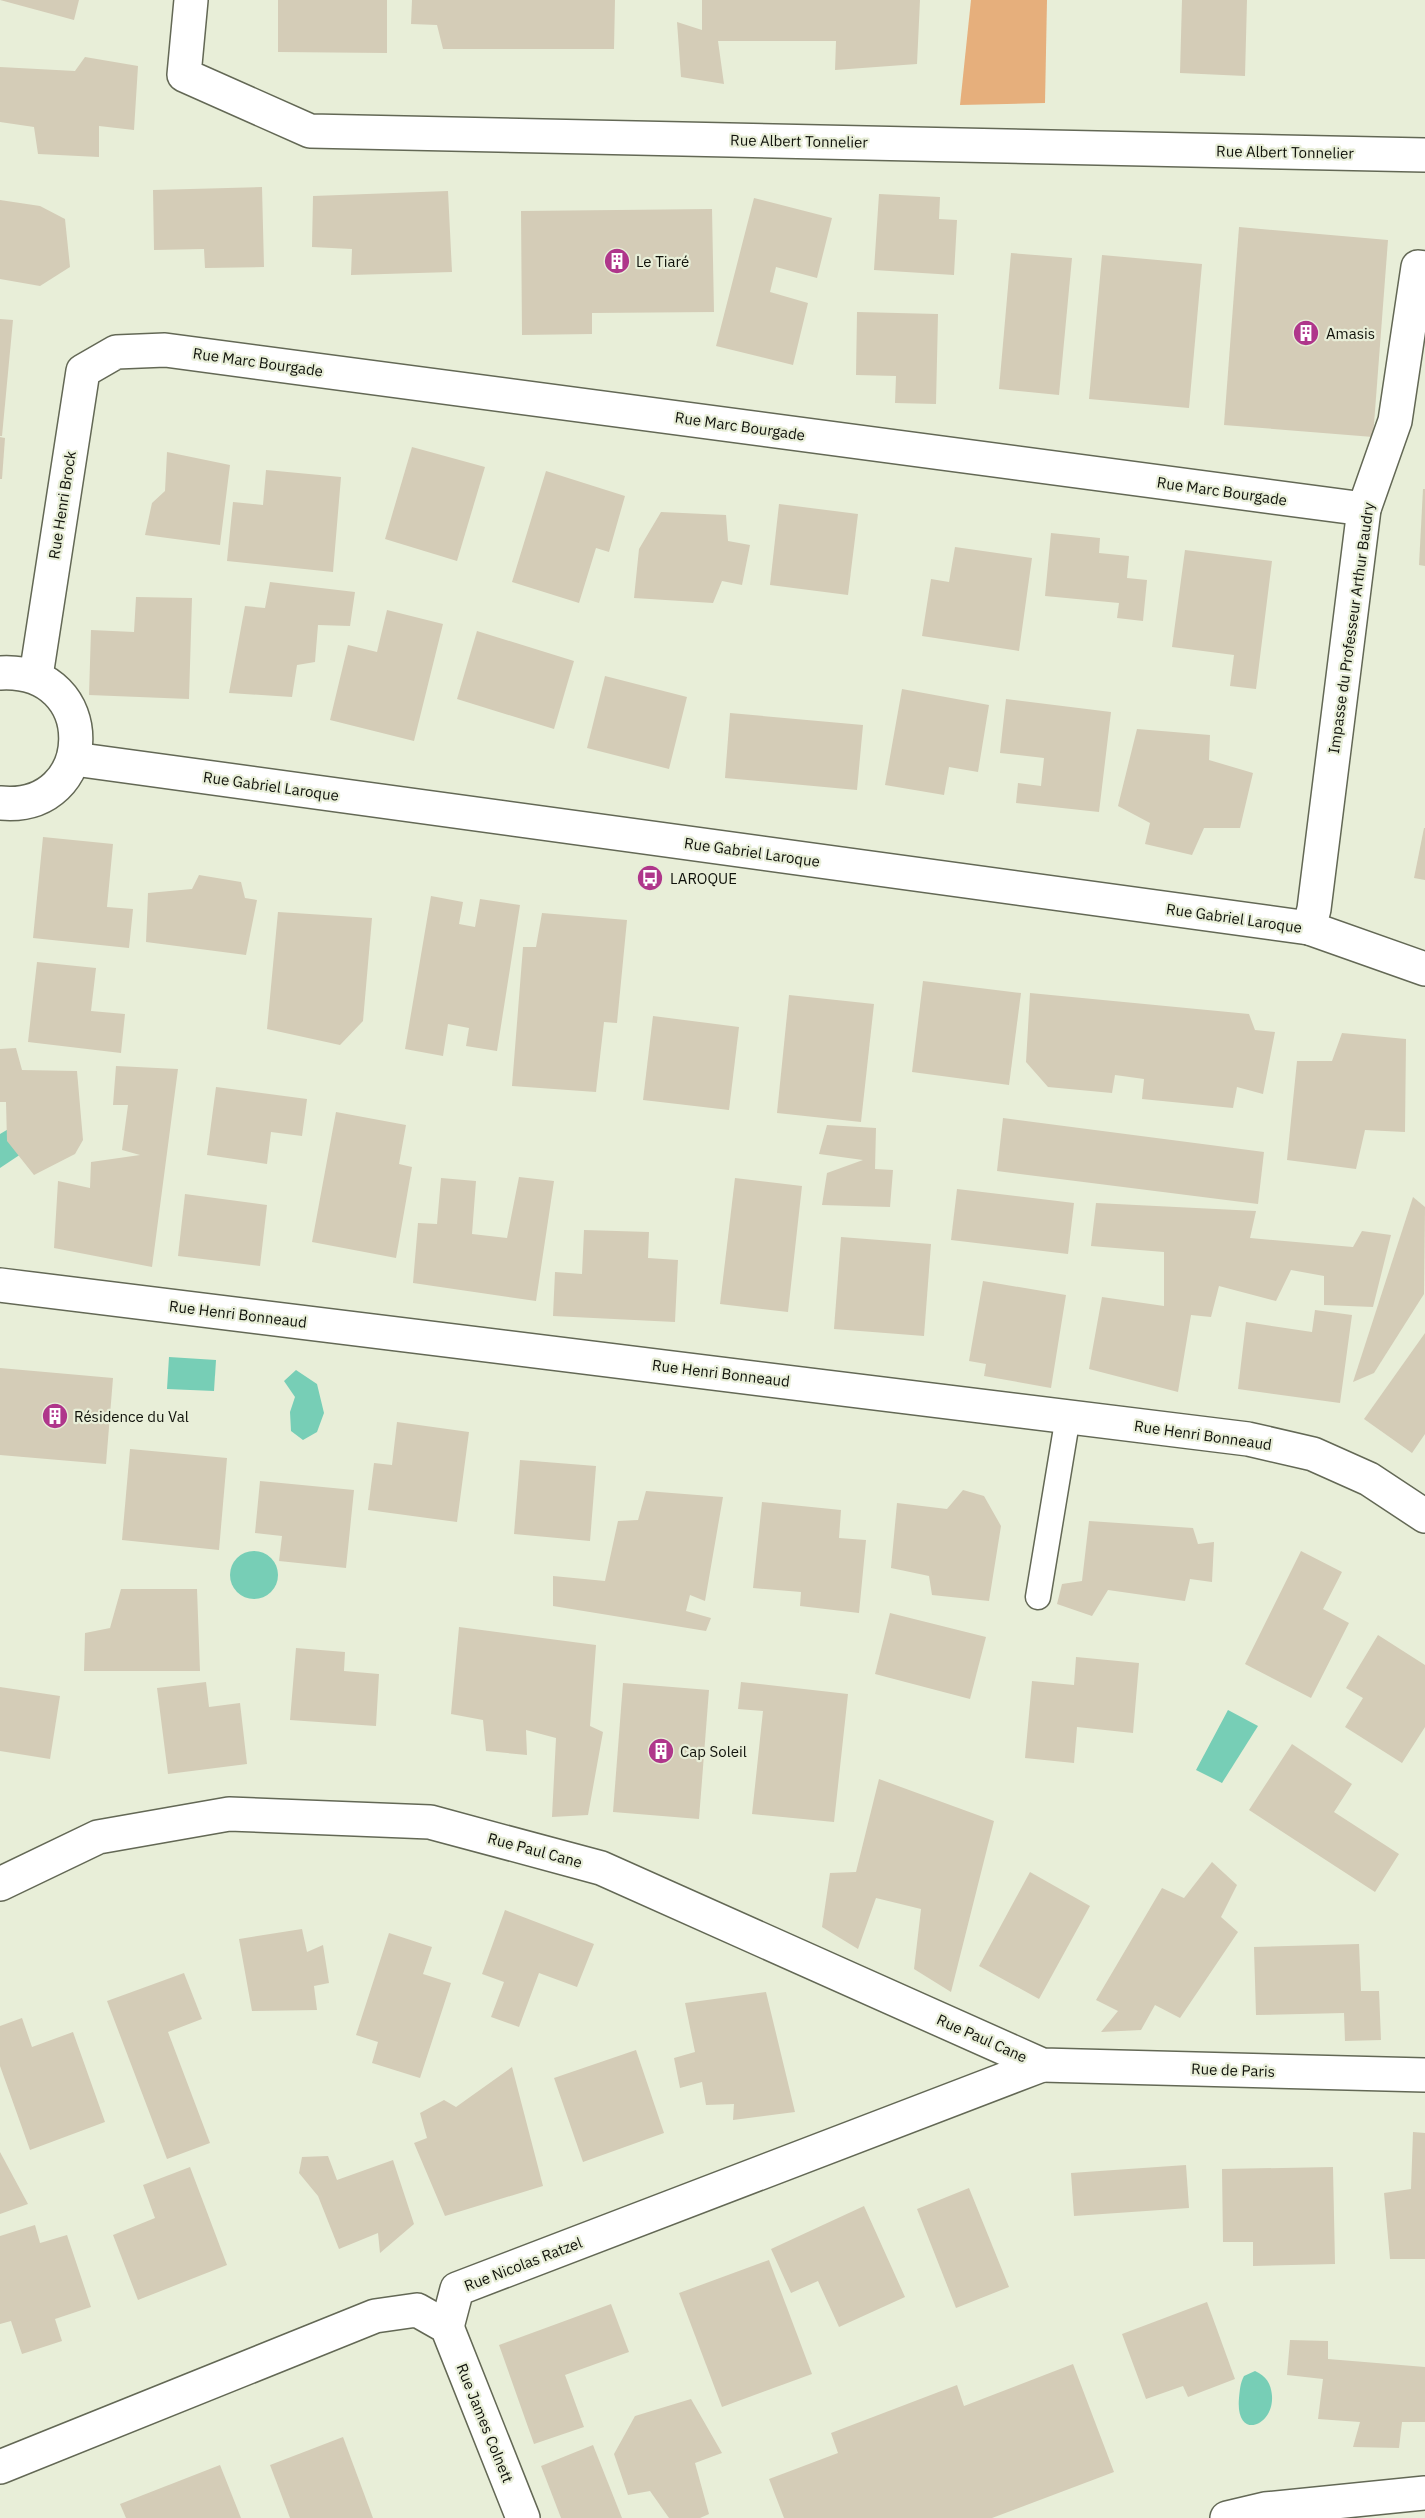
<svg xmlns="http://www.w3.org/2000/svg" width="1425" height="2518" font-family="'IBM Plex Sans',sans-serif">
<style>
.forest{fill:#e6af7c}
.water{fill:#77ceb6}
.building{fill:#d4ccb7}
.lines{fill:none;stroke-linecap:round;stroke-linejoin:round}
.service-casing{stroke:#636855;stroke-width:27}
.minor-casing{stroke:#636855;stroke-width:36}
.tertiary-casing{stroke:#636855;stroke-width:36}
.secondary-casing{stroke:#636855;stroke-width:36}
.service{stroke:#fff;stroke-width:24}
.minor{stroke:#fff;stroke-width:33}
.tertiary{stroke:#fff;stroke-width:33}
.secondary{stroke:#fff;stroke-width:33}
.labels{text-anchor:middle;dominant-baseline:central;stroke-width:4.5;stroke-linejoin:round;paint-order:stroke}
.street-label{font-size:15px;fill:#10120b;stroke:#e8eed8}
.poi-label{font-size:15px;fill:#10120b;stroke:#e8eed8;text-anchor:start}
</style>
<rect width="100%" height="100%" fill="#e8eed8"/>
<path class="forest" d="M971,0h76l-2,103 -85,2z"/>
<g class="water">
<path d="M22,1121l8,27 -30,20v-34z"/>
<path d="M169,1357l47,3 -2,31 -47,-2z"/>
<path d="M296,1370l21,14 7,29 -7,19 -14,8 -12,-9 -1,-19 5,-15 -11,-16z"/>
<circle cx="254" cy="1575" r="24"/>
<path d="M1228,1710l30,16 -36,57 -26,-13z"/>
<path d="M1255,2371c11,5 16,12 17,25 2,31 -37,45 -33,2 1,-9 1,-14 5,-22z"/>
</g>
<g class="building">
<path d="M0,0h79l-5,20z"/>
<path d="M278,0h109v53l-109,-1z"/>
<path d="M412,0h203l-1,49h-171l-6,-24 -26,-1z"/>
<path d="M702,0h218l-3,64 -82,6 1,-29h-118l6,43 -43,-7 -4,-55 25,8z"/>
<path d="M1182,0h65l-2,76 -65,-3z"/>
<path d="M85,57l53,9 -4,64 -35,-4v31l-61,-3 -4,-27 -34,-5v-55l75,4z"/>
<path d="M262,187l2,80 -59,1 -1,-19 -50,1 -1,-60z"/>
<path d="M448,191l4,81 -101,3 1,-26 -40,-2 1,-51z"/>
<path d="M879,194l61,3 -1,22 18,1 -3,55 -80,-5z"/>
<path d="M754,198l78,20 -15,60 -41,-11 -6,25 38,11 -15,62 -77,-19z"/>
<path d="M0,200l40,6 25,13 5,48 -30,19 -40,-7z"/>
<path d="M712,209l2,103 -122,1v21l-70,1 -1,-124z"/>
<path d="M1239,227l149,13 -15,197 -149,-12z"/>
<path d="M1011,253l61,5 -13,137 -60,-6z"/>
<path d="M1102,255l100,9 -13,144 -100,-9z"/>
<path d="M857,312l81,2 -2,90 -41,-1 1,-27 -40,-1z"/>
<path d="M0,319l13,1 -11,116h-2z"/>
<path d="M0,437l5,1 -3,41h-2z"/>
<path d="M412,447l73,20 -28,94 -72,-22z"/>
<path d="M167,452l63,13 -10,80 -75,-10 7,-32 13,-12z"/>
<path d="M266,470l75,7 -8,95 -106,-11 6,-59 30,3z"/>
<path d="M546,471l79,25 -16,56 -13,-4 -17,55 -67,-21z"/>
<path d="M1423,489h2v77l-6,-1z"/>
<path d="M779,504l79,10 -10,81 -78,-10z"/>
<path d="M661,512l65,3 2,26 22,4 -8,40 -20,-4 -9,22 -79,-5 5,-49z"/>
<path d="M1051,533l49,5 -1,15 30,3 -2,22 20,2 -4,41 -26,-3 2,-15 -74,-7z"/>
<path d="M955,547l77,11 -13,93 -97,-15 9,-57 18,3z"/>
<path d="M1185,550l87,11 -16,128 -26,-3 4,-31 -62,-8z"/>
<path d="M270,582l85,10 -5,34 -32,-1 -3,37 -18,3 -5,32 -63,-4 16,-87 20,2z"/>
<path d="M136,597l56,1 -3,101 -100,-4 2,-65 43,2z"/>
<path d="M387,610l56,14 -29,117 -84,-21 18,-75 29,7z"/>
<path d="M477,631l97,30 -20,68 -97,-30z"/>
<path d="M605,676l82,21 -18,72 -82,-21z"/>
<path d="M902,689l87,16 -11,67 -29,-5 -5,28 -59,-10z"/>
<path d="M1006,699l105,13 -12,100 -83,-9 2,-20 23,3 3,-28 -44,-5z"/>
<path d="M730,713l133,12 -6,65 -132,-12z"/>
<path d="M1137,729l73,6 -1,25 44,13 -13,55h-36l-12,27 -47,-11 5,-21 -32,-17z"/>
<path d="M1424,828h1v52l-11,-2z"/>
<path d="M43,837l70,7 -6,63 26,2 -4,39 -96,-10z"/>
<path d="M199,875l42,7 4,16 12,2 -11,55 -100,-13 2,-49 44,-4z"/>
<path d="M431,896l32,6 -4,22 16,3 5,-28 40,6 -23,146 -31,-5 3,-18 -21,-4 -5,32 -38,-7z"/>
<path d="M278,912l94,6 -9,103 -23,24 -73,-16z"/>
<path d="M542,913l85,7 -10,103 -13,-1 -8,70 -84,-6 11,-139h13z"/>
<path d="M37,962l59,6 -5,43 34,3 -4,39 -93,-11z"/>
<path d="M923,981l98,12 -12,92 -97,-13z"/>
<path d="M1030,993l219,21 6,16 20,2 -12,62 -26,-7 -4,21 -91,-9 2,-20 -29,-4 -3,18 -64,-6 -22,-25z"/>
<path d="M789,995l85,9 -13,118 -84,-9z"/>
<path d="M653,1016l86,11 -10,83 -86,-10z"/>
<path d="M1342,1033l64,6 -1,93 -40,-2 -9,39 -69,-9 10,-99h35z"/>
<path d="M16,1048l6,22 55,1 6,69 -8,14 -41,21 -27,-34 -1,-39h-6v-53z"/>
<path d="M116,1066l62,3 -26,198 -98,-19 4,-67 32,7 1,-26 49,-7 -18,-5 6,-45h-15z"/>
<path d="M216,1087l91,12 -5,37 -31,-4 -4,32 -60,-9z"/>
<path d="M336,1112l70,13 -7,39 13,3 -16,91 -84,-16z"/>
<path d="M1003,1118l261,34 -6,52 -261,-33z"/>
<path d="M827,1125l49,3 -1,41 18,1 -3,37 -68,-2 5,-32 36,-13 -44,-6z"/>
<path d="M519,1177l35,4 -18,120 -123,-18 5,-60 19,1 4,-46 35,3 -4,53 35,4z"/>
<path d="M735,1178l67,8 -14,126 -68,-8z"/>
<path d="M957,1189l117,14 -6,51 -117,-14z"/>
<path d="M185,1194l82,11 -7,61 -82,-10z"/>
<path d="M1413,1197l12,10 -1,87 -50,79 -21,9z"/>
<path d="M1096,1203l160,8 -6,27 103,9 9,-16 29,4 -18,72 -49,-2v-29l-33,-6 -15,31 -57,-15 -8,31 -20,-2 -13,77 -89,-23 13,-72 62,9v-54l-73,-6z"/>
<path d="M584,1230l65,2 -1,26 30,2 -3,62 -122,-6 2,-44 27,2z"/>
<path d="M841,1237l90,7 -7,92 -90,-7z"/>
<path d="M983,1281l83,14 -15,93 -67,-12 2,-12 -17,-3z"/>
<path d="M1315,1310l37,5 -12,88 -102,-14 8,-67 66,10z"/>
<path d="M1425,1333v101l-13,19 -48,-34z"/>
<path d="M0,1368l113,10 -7,86 -106,-9z"/>
<path d="M397,1422l72,10 -12,90 -89,-12 6,-47 18,2z"/>
<path d="M130,1449l97,9 -8,92 -97,-10z"/>
<path d="M520,1460l76,6 -6,75 -76,-7z"/>
<path d="M260,1481l94,9 -8,78 -67,-7 3,-25 -27,-3z"/>
<path d="M963,1490l21,6 17,30 -12,75 -57,-6 -3,-19 -38,-8 6,-65 50,6z"/>
<path d="M646,1491l77,6 -18,104 -15,-6 -4,16 25,7 -5,13 -153,-25v-30l52,5 13,-60 20,-1z"/>
<path d="M762,1502l79,8 -2,28 27,2 -7,73 -59,-7 1,-14 -48,-4z"/>
<path d="M1089,1521l104,7 5,16 16,-2 -2,40 -22,-3 -5,22 -77,-11 -16,26 -35,-12 5,-20 20,-3z"/>
<path d="M1301,1551l41,21 -19,37 26,14 -38,75 -66,-34z"/>
<path d="M121,1589h76l3,82h-116l1,-38 25,-5z"/>
<path d="M890,1613l96,24 -16,62 -95,-25z"/>
<path d="M459,1627l137,18 -6,81 13,6 -15,83 -36,2 4,-79 -30,-8 1,25 -41,-4 -3,-31 -32,-6z"/>
<path d="M1378,1635l47,30v62l-23,36 -57,-36 18,-29 -17,-10z"/>
<path d="M296,1648l49,4 -1,19 35,3 -3,52 -86,-6z"/>
<path d="M1076,1657l63,6 -6,70 -56,-6 -3,36 -49,-5 7,-77 42,4z"/>
<path d="M206,1682l3,25 31,-4 7,61 -79,10 -11,-86z"/>
<path d="M741,1682l107,12 -14,128 -82,-8 11,-103 -25,-2z"/>
<path d="M623,1683l86,7 -10,129 -86,-7z"/>
<path d="M0,1687l60,9 -10,63 -50,-8z"/>
<path d="M1292,1744l60,40 -18,28 65,42 -24,38 -126,-82z"/>
<path d="M879,1779l115,42 -43,171 -37,-23 7,-60 -45,-11 -18,51 -36,-22 8,-54 26,-1z"/>
<path d="M1212,1862l25,23 -16,32 17,15 -58,86 -25,-13 -14,25 -40,2 17,-21 -22,-11 66,-112 22,10z"/>
<path d="M1030,1872l60,34 -51,93 -60,-33z"/>
<path d="M505,1910l89,34 -17,43 -38,-14 -20,54 -28,-10 13,-35 -22,-8z"/>
<path d="M302,1929l5,23 16,-7 6,38 -15,3 3,24 -65,1 -13,-72z"/>
<path d="M389,1933l43,14 -9,27 28,9 -31,95 -48,-15 6,-21 -22,-7z"/>
<path d="M1359,1944l2,47h18l2,49 -36,1 -1,-28 -88,2 -2,-68z"/>
<path d="M184,1973l18,46 -34,13 42,111 -43,16 -60,-158z"/>
<path d="M766,1992l29,120 -62,8 1,-16 -28,1 -4,-23 -22,6 -6,-30 21,-6 -10,-49z"/>
<path d="M22,2018l10,29 41,-15 32,90 -75,28 -30,-84v-40z"/>
<path d="M636,2050l28,83 -81,29 -29,-84z"/>
<path d="M512,2067l31,119 -98,30 -31,-73 13,-5 -7,-25 24,-13 12,7z"/>
<path d="M1413,2132l12,1v126h-35l-6,-66 27,-4z"/>
<path d="M0,2152l28,52 -28,10z"/>
<path d="M328,2156l9,24 56,-20 21,64 -34,29 -2,-20 -39,16 -21,-53 -19,-23 3,-16z"/>
<path d="M1186,2165l3,43 -115,8 -3,-43z"/>
<path d="M190,2167l37,98 -89,35 -25,-65 42,-17 -12,-33z"/>
<path d="M1333,2167l2,97 -82,2v-24h-30l-1,-73z"/>
<path d="M969,2188l40,99 -53,21 -39,-99z"/>
<path d="M864,2206l41,91 -66,30 -21,-46 -27,12 -20,-44z"/>
<path d="M35,2225l5,18 27,-8 24,72 -36,12 7,22 -40,13 -11,-33 -11,3v-88z"/>
<path d="M769,2260l43,114 -90,33 -43,-114z"/>
<path d="M1207,2302l28,77 -47,18 -5,-11 -37,13 -24,-65z"/>
<path d="M611,2304l18,48 -64,23 19,52 -50,17 -35,-99z"/>
<path d="M1290,2340l38,1v18l97,8v55h-23l-3,26 -46,-1 7,-25 -42,-3 5,-40 -36,-4z"/>
<path d="M1073,2364l41,108 -122,46h-208l-15,-39 69,-26 -7,-20 126,-48 7,21z"/>
<path d="M691,2399l31,54 -27,10 14,51 -9,4h-31l-19,-27 -22,4 -14,-41 21,-38z"/>
<path d="M343,2437l30,81h-83l-20,-53z"/>
<path d="M593,2445l29,73h-61l-20,-52z"/>
<path d="M220,2465l21,53h-115l-6,-14z"/>
</g>
<g class="lines">
<g class="service-casing">
<path id="service" d="M1038,1597l30,-181"/>
</g>
<g class="minor-casing">
<g id="minor">
<path d="M191,0l-7,75 126,56 1115,24"/>
<path d="M36,676l47,-305 33,-19 49,-2 1199,159"/>
<path d="M1309,928l5,-19 50,-400 31,-88 23,-154 7,1"/>
<path d="M0,1285l1248,154 65,15 56,25 56,37"/>
<path d="M0,1884l98,-47 131,-23 201,8 171,46 441,197 383,10"/>
<path d="M447,2327l10,-38 585,-224"/>
</g>
</g>
<g class="tertiary-casing">
<g id="tertiary">
<path d="M0,673c103,-6 99,140 0,130"/>
<path d="M74,759l1235,169 116,41"/>
<path d="M1227,2518l38,-9 160,-16"/>
</g>
</g>
<g class="secondary-casing">
<path id="secondary" d="M0,2467l375,-151 42,-6 30,17 76,191"/>
</g>
<use href="#service" class="service"/>
<use href="#minor" class="minor"/>
<use href="#tertiary" class="tertiary"/>
<use href="#secondary" class="secondary"/>
</g>
<defs>
<g id="building-disc" transform="scale(1.35)"><circle r="9.5" fill="#af368b" stroke="#e8eed8"/><path d="M-4-6H4V6H1V3H-1V6H-4ZM-2.5-4.3h1.7v1.8h-1.7ZM.8-4.3h1.7v1.8H.8ZM-2.5-1h1.7V.8h-1.7ZM.8-1h1.7V.8H.8Z" fill="#fff"/></g>
<g id="bus-disc" transform="scale(1.35)"><circle r="9.5" fill="#af368b" stroke="#e8eed8"/><path d="M-5-6H5V4H4V6H2V4H-2V6H-4V4H-5ZM-3.5-4V0h7V-4ZM-3.5 1.2v1.5H-2V1.2ZM2 1.2v1.5H3.5V1.2Z" fill="#fff"/></g>
</defs>
<g fill-rule="evenodd">
<use href="#building-disc" x="617" y="261"/>
<use href="#building-disc" x="1306" y="333"/>
<use href="#bus-disc" x="650" y="878"/>
<use href="#building-disc" x="55" y="1416"/>
<use href="#building-disc" x="661" y="1751"/>
</g>
<g class="labels">
<g class="street-label">
<text transform="translate(799 141) rotate(1)">Rue Albert Tonnelier</text>
<text transform="translate(1285 152) rotate(1)">Rue Albert Tonnelier</text>
<text transform="translate(258 362) rotate(8)">Rue Marc Bourgade</text>
<text transform="translate(740 426) rotate(8)">Rue Marc Bourgade</text>
<text transform="translate(1222 491) rotate(8)">Rue Marc Bourgade</text>
<text transform="translate(62 505) rotate(-81)">Rue Henri Brock</text>
<text transform="translate(1351 628) rotate(-82)">Impasse du Professeur Arthur Baudry</text>
<text transform="translate(271 786) rotate(8)">Rue Gabriel Laroque</text>
<text transform="translate(752 852) rotate(8)">Rue Gabriel Laroque</text>
<text transform="translate(1234 918) rotate(8)">Rue Gabriel Laroque</text>
<text transform="translate(238 1314) rotate(7)">Rue Henri Bonneaud</text>
<text transform="translate(721 1373) rotate(7)">Rue Henri Bonneaud</text>
<text transform="translate(1203 1435) rotate(8)">Rue Henri Bonneaud</text>
<text transform="translate(535 1850) rotate(15)">Rue Paul Cane</text>
<text transform="translate(982 2038) rotate(24)">Rue Paul Cane</text>
<text transform="translate(1233 2070) rotate(2)">Rue de Paris</text>
<text transform="translate(523 2264) rotate(-21)">Rue Nicolas Ratzel</text>
<text transform="translate(485 2423) rotate(68)">Rue James Colnett</text>
</g>
<g class="poi-label">
<text x="636" y="261">Le Tiaré</text>
<text x="1326" y="333">Amasis</text>
<text x="670" y="878">LAROQUE</text>
<text x="74" y="1416">Résidence du Val</text>
<text x="680" y="1751">Cap Soleil</text>
</g>
</g>
</svg>
